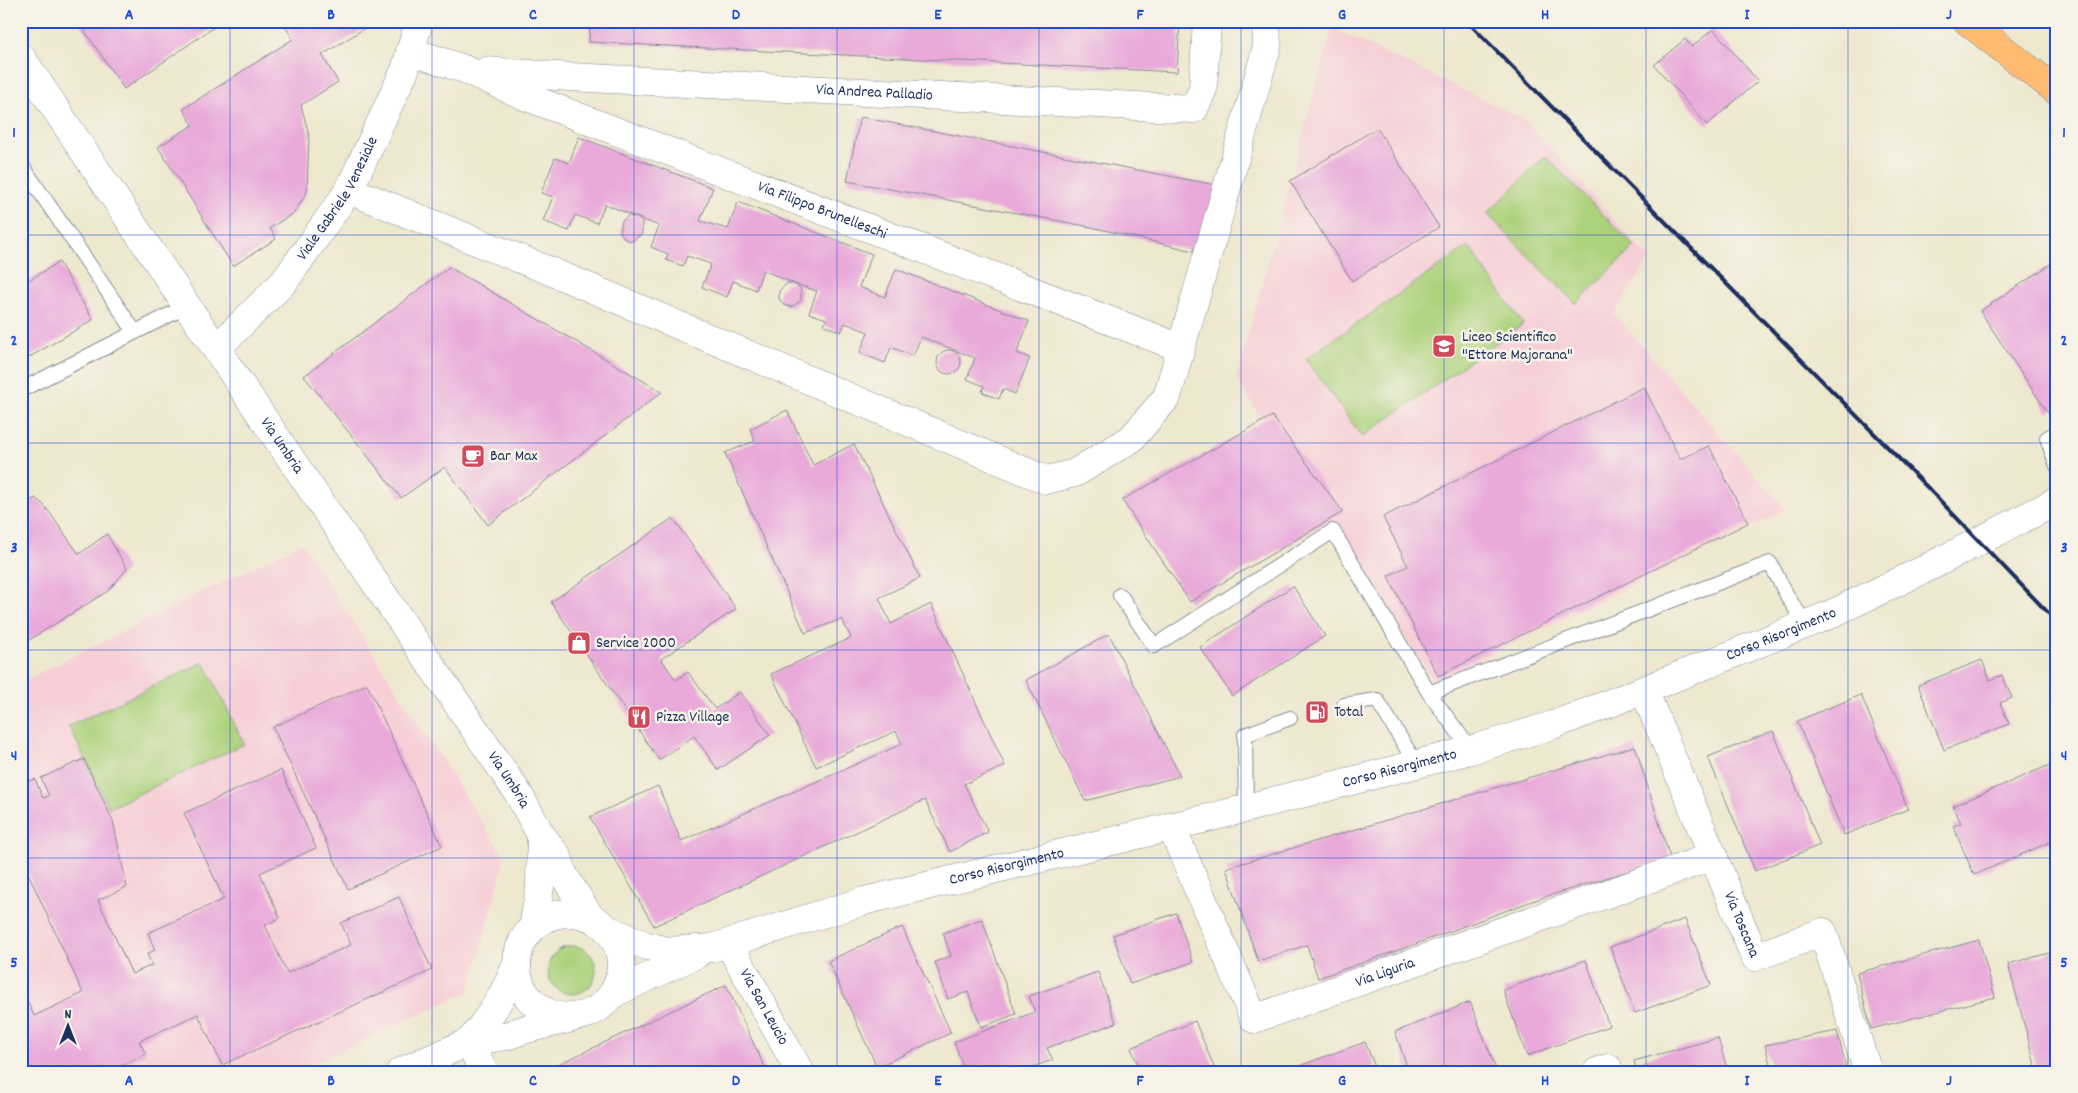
<svg xmlns="http://www.w3.org/2000/svg" width="2078" height="1093" font-family="Dekko,sans-serif">
<style>
.built{fill:#f6cfd7}
.green{fill:#acd27c;stroke:#64806d}
.building{fill:#e9aada}
.lines{fill:none;stroke-linecap:round;stroke-linejoin:round}
.service-casing{stroke:#848c96;stroke-width:16}
.minor-casing{stroke:#848c96;stroke-width:29}
.tertiary-casing{stroke:#848c96;stroke-width:29}
.primary-casing{stroke:#848c96;stroke-width:29}
.service{stroke:#fff;stroke-width:14}
.minor{stroke:#fff;stroke-width:28}
.tertiary{stroke:#fff;stroke-width:28}
.primary{stroke:#febb71;stroke-width:28}
.rail{stroke:#1b2f5e;stroke-width:4}
.grid{fill:none;stroke:#1d4ed8;stroke-width:1;stroke-opacity:0.55}
.labels{text-anchor:middle;dominant-baseline:central;stroke-width:5;stroke-linejoin:round;paint-order:stroke}
.street-label{font-size:16px;fill:#1b2f5e;stroke:#f7f3e8}
.poi-label{font-size:16px;fill:#1b2f5e;stroke:#f7f3e8;text-anchor:start}
.neatline{fill:none;stroke:#1d4ed8;stroke-width:2}
.grid-label{font-size:16px;text-anchor:middle;font-weight:bold;fill:#1d4ed8}
</style>
<rect width="100%" height="100%" fill="#f7f3e8"/>
<filter id="ink" filterUnits="userSpaceOnUse"><feTurbulence type="fractalNoise" baseFrequency=".02" numOctaves="2"/><feDisplacementMap in="SourceGraphic" scale="10" xChannelSelector="R" yChannelSelector="G"/><feConvolveMatrix kernelMatrix="1 2 1 2 8 2 1 2 1" color-interpolation-filters="sRGB"/></filter>
<filter id="wash" filterUnits="userSpaceOnUse"><feTurbulence type="fractalNoise" baseFrequency=".0096" numOctaves="4" result="noise"/><feDisplacementMap in="SourceGraphic" scale="20" xChannelSelector="R" yChannelSelector="G"/><feGaussianBlur stdDeviation="1.12" result="paint"/><feColorMatrix in="noise" values="0 0 0 0 0 0 0 0 0 0 0 0 0 0 0 0 0 1.4 0 .05"/><feComposite in="paint" operator="in"/></filter>
<g filter="url(#wash)">
<rect width="100%" height="100%" fill="#eee8cf"/>
<g class="built">
<path d="M1332,28l192,91 126,140 -36,55 172,196 -352,172 -198,-303z"/>
<path d="M302,543l203,315 -35,133 -174,81h-275v-390z"/>
</g>
<g class="green">
<path d="M1545,156l90,90 -59,58 -89,-90z"/>
<path d="M1468,246l55,78 -161,113 -56,-78z"/>
<path d="M204,662l40,82 -135,64 -40,-82z"/>
<circle cx="572" cy="970" r="24"/>
</g>
<g id="blocks">
<g class="building">
<path d="M78,21h145l-99,68z"/>
<path d="M282,21h94l-54,34 16,27 -37,23 8,30 -2,57 -13,21 -24,15 6,11 -43,27 -75,-119 35,-22 -10,-16 110,-70z"/>
<path d="M590,21h590l-3,51 -588,-30z"/>
<path d="M1713,29l45,52 -51,44 -53,-60 31,-26 7,8z"/>
<path d="M860,117l361,69 -19,67 -111,-26 -244,-46z"/>
<path d="M1377,128l62,99 -87,54 -62,-100z"/>
<path d="M579,137l134,51 -13,33 28,8 10,-27 134,52 -13,33 26,10 11,-28 133,52 -12,32 13,5 -15,36 -12,-5 -4,10 -17,-7 2,-6 -17,-7 8,-21 -54,-21 -8,19 -22,-9 -6,16 -25,-10 8,-21 -23,-9 -4,9 -17,-7 2,-6 -17,-6 8,-22 -22,-7 6,5v12l-10,6 -7,-2 -5,-6v-8l8,-8 8,1 -32,-14 -7,20 -23,-9 -6,16 -25,-10 9,-23 -24,-8 -4,10 -17,-6 2,-6 -17,-7 8,-21 -23,-9 6,5v12l-10,7 -7,-2 -5,-7 2,-11 6,-5 8,1 -31,-13 -8,19 -22,-8 -6,16 -26,-10 10,-24 -12,-4 14,-35 14,5z"/>
<path d="M21,221l7,12 -7,4z"/>
<path d="M2057,260v147l-9,6 -68,-102z"/>
<path d="M59,262l34,58 -72,42v-77z"/>
<path d="M449,267l213,125 -174,133 -43,-58 -44,31 -97,-122z"/>
<circle cx="949" cy="362" r="12"/>
<path d="M1644,387l36,72 29,-13 39,77 -310,153 -50,-100 20,-10 -25,-49z"/>
<path d="M787,410l26,55 41,-21 66,134 -41,20 12,26 40,-20 74,162 -41,18 24,48 -38,20 -25,-52 -271,126 -64,-109 68,-31 23,55 221,-97 -6,-13 -80,36 -45,-93 80,-36 -9,-19 -37,14 -80,-180 30,-12 -5,-12z"/>
<path d="M1272,416l71,96 -153,90 -68,-102z"/>
<path d="M35,498l9,7 35,49 28,-20 20,35 -19,22 -87,54v-139z"/>
<path d="M673,518l63,91 -75,50 15,21 12,-8 27,37 25,-17 30,43 -52,35 -24,-34 -35,24 -108,-158z"/>
<path d="M1293,586l32,50 -93,60 -32,-49z"/>
<path d="M1109,634l71,142 -95,25 -59,-121z"/>
<path d="M1982,660l8,20 12,-5 10,23 -12,5 9,21 -65,26 -26,-65z"/>
<path d="M367,684l75,162 -94,43 -75,-162z"/>
<path d="M1861,695l47,114 -64,26 -47,-114z"/>
<path d="M1773,731l47,114 -65,26 -47,-114z"/>
<path d="M1635,746l35,112 -138,43 -130,48 -84,29 -11,-33 -49,16 -32,-93z"/>
<path d="M84,759l29,62 14,66 -29,13 34,74 20,-9 -5,-11 8,-4 -7,-17 76,-34 -40,-86 97,-43 35,78 -56,25 20,45 -15,7 22,48 64,-28 -10,-22 58,-26 33,73 -210,95 -24,-51 -59,27 7,13 -39,18h-86v-86l13,30 49,-23 -62,-135v-74l14,-5 8,19 6,-2 -8,-18z"/>
<path d="M2057,762v77l-83,36 -21,-49 8,-3 -8,-17z"/>
<path d="M1176,913l17,49 -63,22 -17,-49z"/>
<path d="M982,919l34,95 -35,13 -13,-35 -20,7 -13,-37 16,-6 -8,-23z"/>
<path d="M1685,919l26,66 -76,28 -25,-66z"/>
<path d="M902,927l49,106 -74,34 -49,-106z"/>
<path d="M1979,940l16,57 -124,32 -14,-56z"/>
<path d="M2057,951v121h-20l-29,-108z"/>
<path d="M1586,960l23,66 -82,30 -24,-66z"/>
<path d="M1098,972l18,51 -69,25 6,12 -35,12h-53l-11,-30 81,-30 -6,-16z"/>
<path d="M726,985l41,87h-225z"/>
<path d="M1470,1002l26,67 -8,3h-79l-14,-40z"/>
<path d="M1195,1021l19,46 -12,5h-61l-10,-24z"/>
<path d="M1837,1031l10,41h-75l-7,-27z"/>
<path d="M1718,1038l10,34h-91l-3,-11z"/>
<path d="M1365,1042l12,30h-88l-1,-2z"/>
</g>
</g>
</g>
<g filter="url(#ink)">
<use href="#blocks" fill-opacity="0" stroke="#848c96" stroke-width="1"/>
<g class="lines">
<g class="service-casing">
<g id="service">
<path d="M21,164l114,168"/>
<path d="M21,390l166,-84"/>
<path d="M2057,432l-10,6 10,28"/>
<path d="M1120,595l34,51 179,-115 96,162"/>
<path d="M1344,705l33,-5 40,65"/>
<path d="M1471,750l-42,-57 341,-130 19,36 17,25"/>
<path d="M1246,808l-1,-73 45,-17"/>
</g>
</g>
<g class="minor-casing">
<g id="minor">
<path id="s1" d="M410,51l54,18 63,28 654,251"/>
<path id="s2" d="M21,57l166,249 331,487 23,42 17,22 5,17 27,43"/>
<path id="s3" d="M486,71l84,6 624,32 9,-20 4,-68"/>
<path d="M349,190l201,81 496,209 29,-7 56,-34 36,-42 100,-350 -1,-26"/>
<path id="s4" d="M216,349l68,-67 65,-92 56,-120 14,-49"/>
<path id="s5" d="M1644,690l111,267 68,-25 45,140"/>
<path id="s6" d="M1171,826l83,193 460,-163"/>
<path d="M533,928l7,-41 1,-52"/>
<path id="s7" d="M729,944l71,128"/>
<path d="M469,1042l15,30"/>
<path d="M1597,1072l11,-4 1,4"/>
</g>
</g>
<g class="tertiary-casing">
<g id="tertiary">
<circle cx="569" cy="965" r="52"/>
<path id="s8" d="M607,929l40,17 21,5 44,-3 152,-47 352,-85 255,-66 82,-25 91,-35 185,-75 98,-47 130,-67"/>
<path d="M614,993l83,-39"/>
<path d="M469,1042c21,-24 36,-49 48,-78"/>
<path d="M400,1072l69,-30 37,-6 17,-6 46,-11"/>
</g>
</g>
<g class="primary-casing">
<path id="primary" d="M1967,21l90,70"/>
</g>
<use href="#service" class="service"/>
<use href="#minor" class="minor"/>
<use href="#tertiary" class="tertiary"/>
<use href="#primary" class="primary"/>
<path class="rail" d="M1467,21l459,465 131,136"/>
</g>
</g>
<path class="grid" d="M230,21v1051M432,21v1051M634,21v1051M837,21v1051M1039,21v1051M1241,21v1051M1444,21v1051M1646,21v1051M1848,21v1051M21,235h2036M21,443h2036M21,650h2036M21,858h2036"/>
<defs>
<g id="school-square" transform="scale(1.25)"><rect x="-9" y="-9" width="18" height="18" rx="4" fill="#d1495b" stroke="#f7f3e8"/><path d="M0-5L7-2L0 1L-7-2ZM-4 1L0 2.5L4 1V4Q0 6-4 4Z" fill="#fff"/></g>
<g id="cafe-square" transform="scale(1.25)"><rect x="-9" y="-9" width="18" height="18" rx="4" fill="#d1495b" stroke="#f7f3e8"/><path d="M-5.5-4.5H6V0H3Q3 3.5 0 3.5H-2.5Q-5.5 3.5-5.5 0ZM3-3.2v2h1.7v-2ZM-6 4.5H4V6H-6Z" fill="#fff"/></g>
<g id="shop-square" transform="scale(1.25)"><rect x="-9" y="-9" width="18" height="18" rx="4" fill="#d1495b" stroke="#f7f3e8"/><path d="M-5-2.5h2.3a2.7 3.5 0 0 1 5.4 0H5L5.5 6h-11ZM-1.5-2.5h3a1.5 2.3 0 0 0-3 0Z" fill="#fff"/></g>
<g id="fuel-square" transform="scale(1.25)"><rect x="-9" y="-9" width="18" height="18" rx="4" fill="#d1495b" stroke="#f7f3e8"/><path d="M-5.5-6h7V0h2V4h1.3V-2.5L3-4.5l.8-.8L6-3V5H2.5V1h-1V6h-7ZM-4.2-4.7v3.2H.2V-4.7Z" fill="#fff"/></g>
<g id="restaurant-square" transform="scale(1.25)"><rect x="-9" y="-9" width="18" height="18" rx="4" fill="#d1495b" stroke="#f7f3e8"/><path d="M-5-6h1v4h1v-4h1v4h1v-4h1v5L-1.5 .5V6h-2V.5L-5-1ZM5-6V6H3V1.5H1.5Q1.5-4 5-6Z" fill="#fff"/></g>
</defs>
<g fill-rule="evenodd">
<use href="#school-square" x="1444" y="346"/>
<use href="#cafe-square" x="473" y="456"/>
<use href="#shop-square" x="579" y="643"/>
<use href="#fuel-square" x="1317" y="712"/>
<use href="#restaurant-square" x="639" y="717"/>
</g>
<g class="labels">
<g class="street-label">
<text stroke="none"><textPath href="#s3" startOffset="389">Via Andrea Palladio</textPath></text>
<text stroke="none"><textPath href="#s4" startOffset="195">Viale Gabriele Veneziale</textPath></text>
<text stroke="none"><textPath href="#s1" startOffset="442">Via Filippo Brunelleschi</textPath></text>
<text stroke="none"><textPath href="#s2" startOffset="468">Via Umbria</textPath></text>
<text stroke="none"><textPath href="#s8" startOffset="1225">Corso Risorgimento</textPath></text>
<text stroke="none"><textPath href="#s8" startOffset="820">Corso Risorgimento</textPath></text>
<text stroke="none"><textPath href="#s2" startOffset="872">Via Umbria</textPath></text>
<text stroke="none"><textPath href="#s8" startOffset="415">Corso Risorgimento</textPath></text>
<text stroke="none"><textPath href="#s5" startOffset="254">Via Toscana</textPath></text>
<text stroke="none"><textPath href="#s6" startOffset="349">Via Liguria</textPath></text>
<text stroke="none"><textPath href="#s7" startOffset="72">Via San Leucio</textPath></text>
</g>
<g class="poi-label">
<text x="1462" y="337">Liceo Scientifico<tspan x="1462" dy="18">"Ettore Majorana"</tspan></text>
<text x="490" y="456">Bar Max</text>
<text x="596" y="643">Service 2000</text>
<text x="1334" y="712">Total</text>
<text x="656" y="717">Pizza Village</text>
</g>
</g>
<rect width="2078" height="1093" fill="none" stroke="#f7f3e8" stroke-width="55"/>
<g transform="translate(68 1026)" stroke="#f7f3e8" stroke-width="4" paint-order="stroke">
<path d="M0-4L9 19L0 12L-9 19Z" fill="#1b2f5e"/>
<text y="-8" font-size="14" font-weight="bold" text-anchor="middle" fill="#1b2f5e">N</text>
</g>
<rect x="28" y="28" width="2022" height="1038" class="neatline"/>
<g class="grid-label">
<text x="129" y="19">A</text>
<text x="331" y="19">B</text>
<text x="533" y="19">C</text>
<text x="736" y="19">D</text>
<text x="938" y="19">E</text>
<text x="1140" y="19">F</text>
<text x="1342" y="19">G</text>
<text x="1545" y="19">H</text>
<text x="1747" y="19">I</text>
<text x="1949" y="19">J</text>
<text x="14" y="137">1</text>
<text x="2064" y="137">1</text>
<text x="14" y="345">2</text>
<text x="2064" y="345">2</text>
<text x="14" y="552">3</text>
<text x="2064" y="552">3</text>
<text x="14" y="760">4</text>
<text x="2064" y="760">4</text>
<text x="14" y="967">5</text>
<text x="2064" y="967">5</text>
<text x="129" y="1085">A</text>
<text x="331" y="1085">B</text>
<text x="533" y="1085">C</text>
<text x="736" y="1085">D</text>
<text x="938" y="1085">E</text>
<text x="1140" y="1085">F</text>
<text x="1342" y="1085">G</text>
<text x="1545" y="1085">H</text>
<text x="1747" y="1085">I</text>
<text x="1949" y="1085">J</text>
</g>
</svg>
